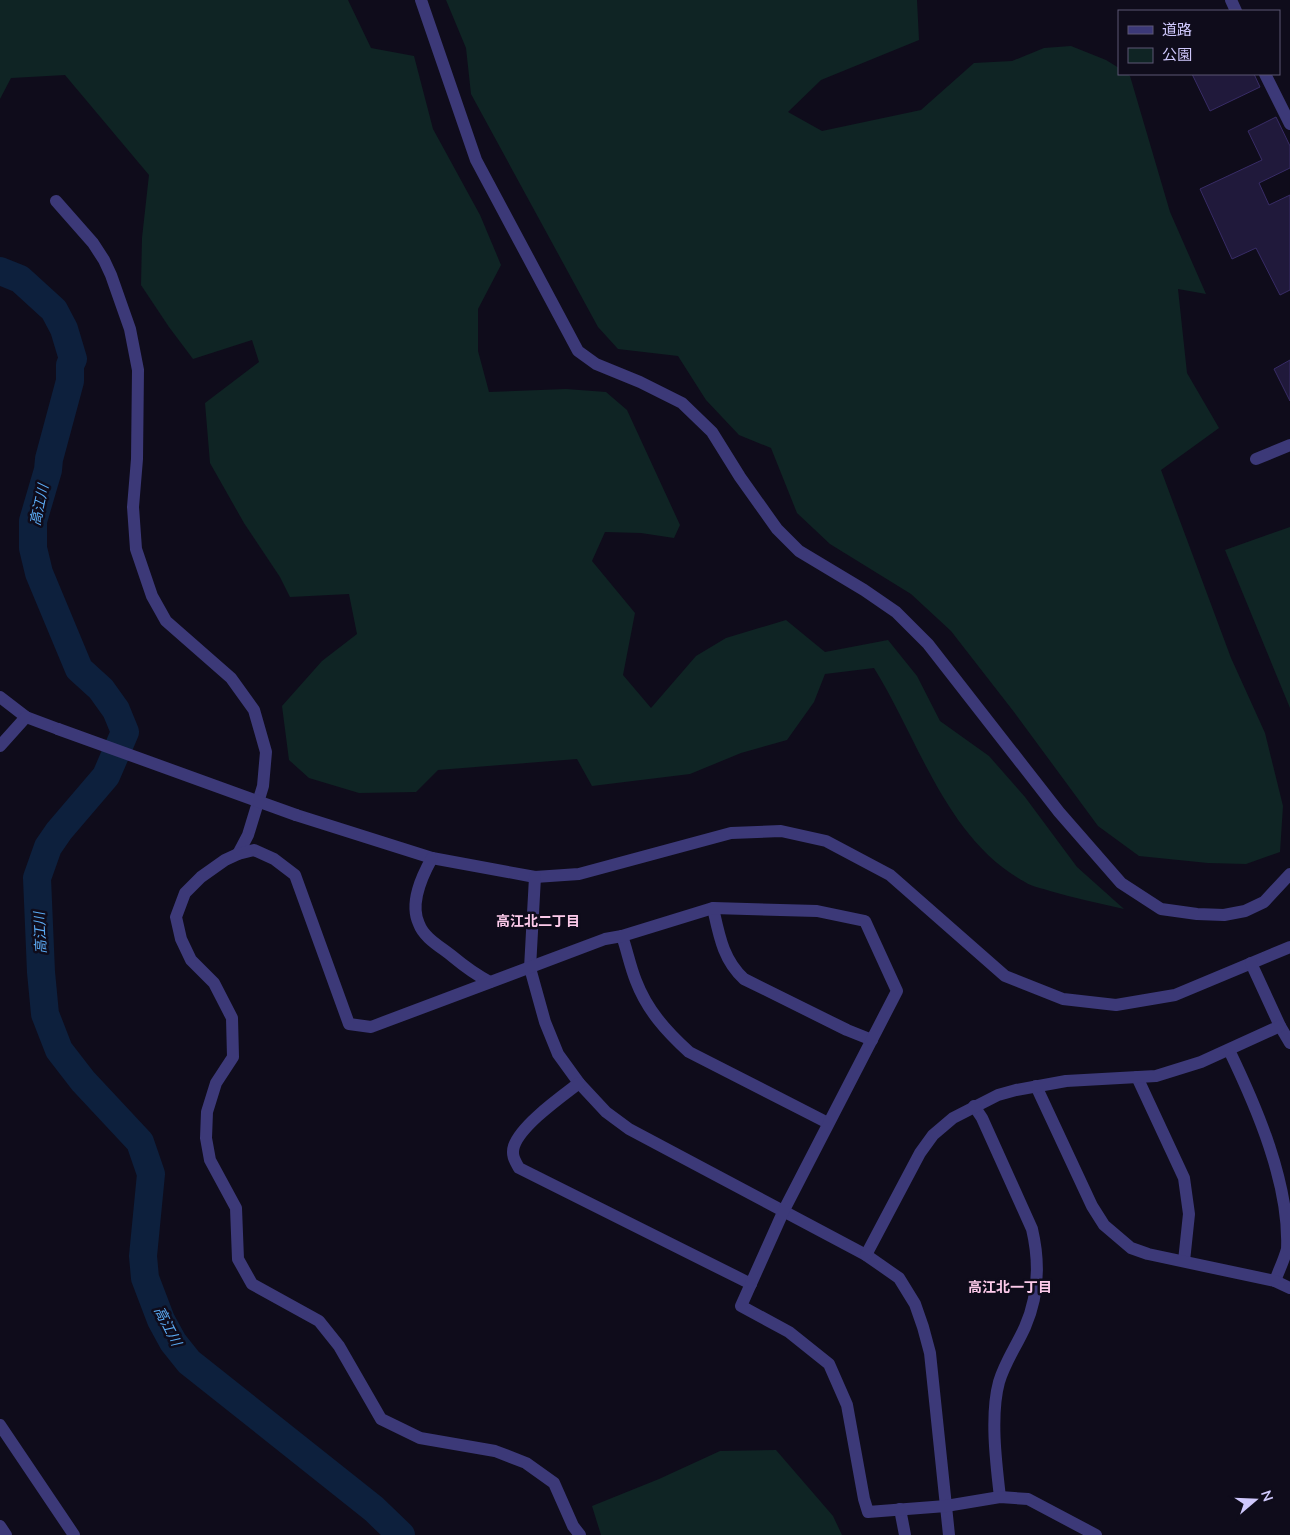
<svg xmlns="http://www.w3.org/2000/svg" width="1290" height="1535" font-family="Mulish,'Noto Sans JP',sans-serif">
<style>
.green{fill:#0f2424}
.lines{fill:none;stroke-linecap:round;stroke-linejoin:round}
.river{stroke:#0d203d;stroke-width:28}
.building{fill:#20193b;stroke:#382c66}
.minor{stroke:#3c3978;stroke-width:12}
.minor-bridge{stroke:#3c3978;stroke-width:12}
.labels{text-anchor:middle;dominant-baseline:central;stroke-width:5;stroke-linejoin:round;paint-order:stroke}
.water-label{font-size:14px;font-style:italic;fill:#5cadf7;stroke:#0f0c1b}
.neighbourhood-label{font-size:14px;font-weight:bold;fill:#fccaea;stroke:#0f0c1b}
</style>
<rect width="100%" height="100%" fill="#0f0c1b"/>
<g class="green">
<path d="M0,0h348l23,48 43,8 19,73 47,86 21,50 -23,44v42l11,41 77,-3 40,3 21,18 53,115 -6,13 -33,-5 -36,-1 -13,29 43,52 -12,62 28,33 45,-52 30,-18 60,-18 39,32 63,-12 29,36 23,45 49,35 36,41 52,70 47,42c-25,-6 -50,-11 -74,-18 -8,-3 -18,-4 -25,-9 -79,-43 -106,-142 -151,-214l-49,6 -11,28 -27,38 -46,13 -51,21 -98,12 -15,-27 -139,11 -22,22 -57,1 -50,-15 -20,-18 -7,-54 40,-45 35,-27 -8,-40 -59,3 -10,-20 -36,-54 -34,-60 -5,-60 54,-41 -7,-22 -59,19 -24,-32 -28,-42 1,-47 7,-63 -84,-100 -54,3 -11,21z"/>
<path d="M446,0h471l2,40 -98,40 -33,32 34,19 99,-21 53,-47 38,-2 32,-13 27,-2 35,14 13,8v6h8l3,2 40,136 36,82 -28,-5 9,84 32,55 -58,42 70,188 34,75 18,73 -3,46 -34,12 -38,-1 -69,-7 -41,-30 -84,-114 -63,-81 -40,-37 -81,-50 -33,-31 -26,-65 -32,-13 -33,-35 -28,-44 -60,-7 -20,-22 -127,-233 -5,-46z"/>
<path d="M1290,527v181l-65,-158z"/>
<path d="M776,1450l57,66 9,19h-241l-9,-29 67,-27 61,-28z"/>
</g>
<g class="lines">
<path class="river" d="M0,271l20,8 34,31 10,19 9,30 -3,6v16l-21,78 -1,11 -15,51v27l6,25 40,96 22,20 15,21 9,22 -19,44 -47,55 -11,16 -11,31 4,94 4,42 14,36 24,31 57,61 11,32 -8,82 2,22 16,42 12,22 16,20 185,147 27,26"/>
</g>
<g class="building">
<path d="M1192,74h62l6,13 -50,24z"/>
<path d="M1276,117l14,29v22l-31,15 10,22 21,-10v95l-10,5 -24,-47 -24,11 -32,-70 62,-29 -14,-29z"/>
<path d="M1290,360v41l-16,-32z"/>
</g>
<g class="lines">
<g class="minor">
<path d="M421,0l55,160 102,191 18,13 44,18 42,21 30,29 28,45 37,52 22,22 65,39 32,22 32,32 131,168 62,71 40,26 36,5 27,1 21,-4 19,-9 26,-28"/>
<path d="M1231,0l5,11"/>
<path d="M1265,74l25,50"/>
<path d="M56,201l37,42 11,17 7,15 19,54 8,41 -1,89 -4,48 3,42 16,47 14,25 65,57 23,32 12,42 -3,34 -15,49 -10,19"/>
<path d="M1256,459l34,-14"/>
<path d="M0,697l26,20 32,12"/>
<path d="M0,746l26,-29"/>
<path d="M296,815l136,43 103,19 44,-3 152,-41 50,-2 45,10 64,34 115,101 58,23 53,6 59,-10 115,-48"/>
<path d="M432,858c-10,18 -23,45 -13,66 5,14 22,23 33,32 12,10 24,19 38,26"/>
<path d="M535,877l-5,91 15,54 13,32 21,29 27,29 23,17 237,126 33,23 16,26 8,23 7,26 19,182"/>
<path d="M713,908c6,27 10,52 31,71l103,51 25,10"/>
<path d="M622,936c5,14 8,30 14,45 11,29 30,50 53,71l139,71"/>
<path d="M1251,963l29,63 10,17"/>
<path d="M1229,1050c27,56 61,134 58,199 -3,11 -8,21 -12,32"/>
<path d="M1137,1077l47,101 5,36 -5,47"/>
<path d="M579,1083c-18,14 -58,42 -65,63 -3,9 1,15 5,22l232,116"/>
<path d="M1036,1086l56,120 12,19 27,23 17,6 127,27 15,7"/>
<path d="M974,1106l8,12 50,111c8,34 7,66 -7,98 -8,18 -20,35 -26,55 -9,33 -3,81 1,115"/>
<path d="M866,1255l54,-102 13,-18 20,-17 45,-23 18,-5 50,-9 90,-5 45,-14 79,-36"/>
<path d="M0,1425l74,110"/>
<path d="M900,1509l5,26"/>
<path d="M0,1526l6,9"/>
<path d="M580,1535l-7,-9 -19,-43 -28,-20 -31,-12 -75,-13 -39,-19 -42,-73 -20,-25 -67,-37 -14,-25 -2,-51 -26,-48 -4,-22 1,-26 9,-29 17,-26 -1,-39 -18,-35 -23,-23 -10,-21 -5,-22 9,-24 16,-16 24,-17 13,-6 16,-4 20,9 21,16 54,149 22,3 234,-88 17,-3 91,-28 104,3 48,10 32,70 -113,219 -43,96 48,26 40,32 18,41 17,94 4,13 78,-6 54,-9 28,2 68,36"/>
</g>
<path class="minor-bridge" d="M58,729l238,86"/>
</g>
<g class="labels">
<g class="water-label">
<text transform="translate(39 505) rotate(-78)">高江川</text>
<text transform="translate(40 933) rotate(-93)">高江川</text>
<text transform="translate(168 1326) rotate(63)">高江川</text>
</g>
<g class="neighbourhood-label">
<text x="538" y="921">高江北二丁目</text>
<text x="1010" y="1287">高江北一丁目</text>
</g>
</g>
<rect x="1118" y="10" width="162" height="65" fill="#0f0c1b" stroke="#5c5775"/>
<rect x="1128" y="26" width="25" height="8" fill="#3c3978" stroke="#5c5775"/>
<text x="1162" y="35" font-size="15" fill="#cfc8fc">道路</text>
<rect x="1128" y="48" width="25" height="15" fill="#0f2424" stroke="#5c5775"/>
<text x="1162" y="60" font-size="15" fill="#cfc8fc">公園</text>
<g transform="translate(1255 1500) rotate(71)" stroke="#0f0c1b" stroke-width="4" paint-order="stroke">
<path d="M0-4L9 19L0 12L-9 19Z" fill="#cfc8fc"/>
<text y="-8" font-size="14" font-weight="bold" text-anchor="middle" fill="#cfc8fc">N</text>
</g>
</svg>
